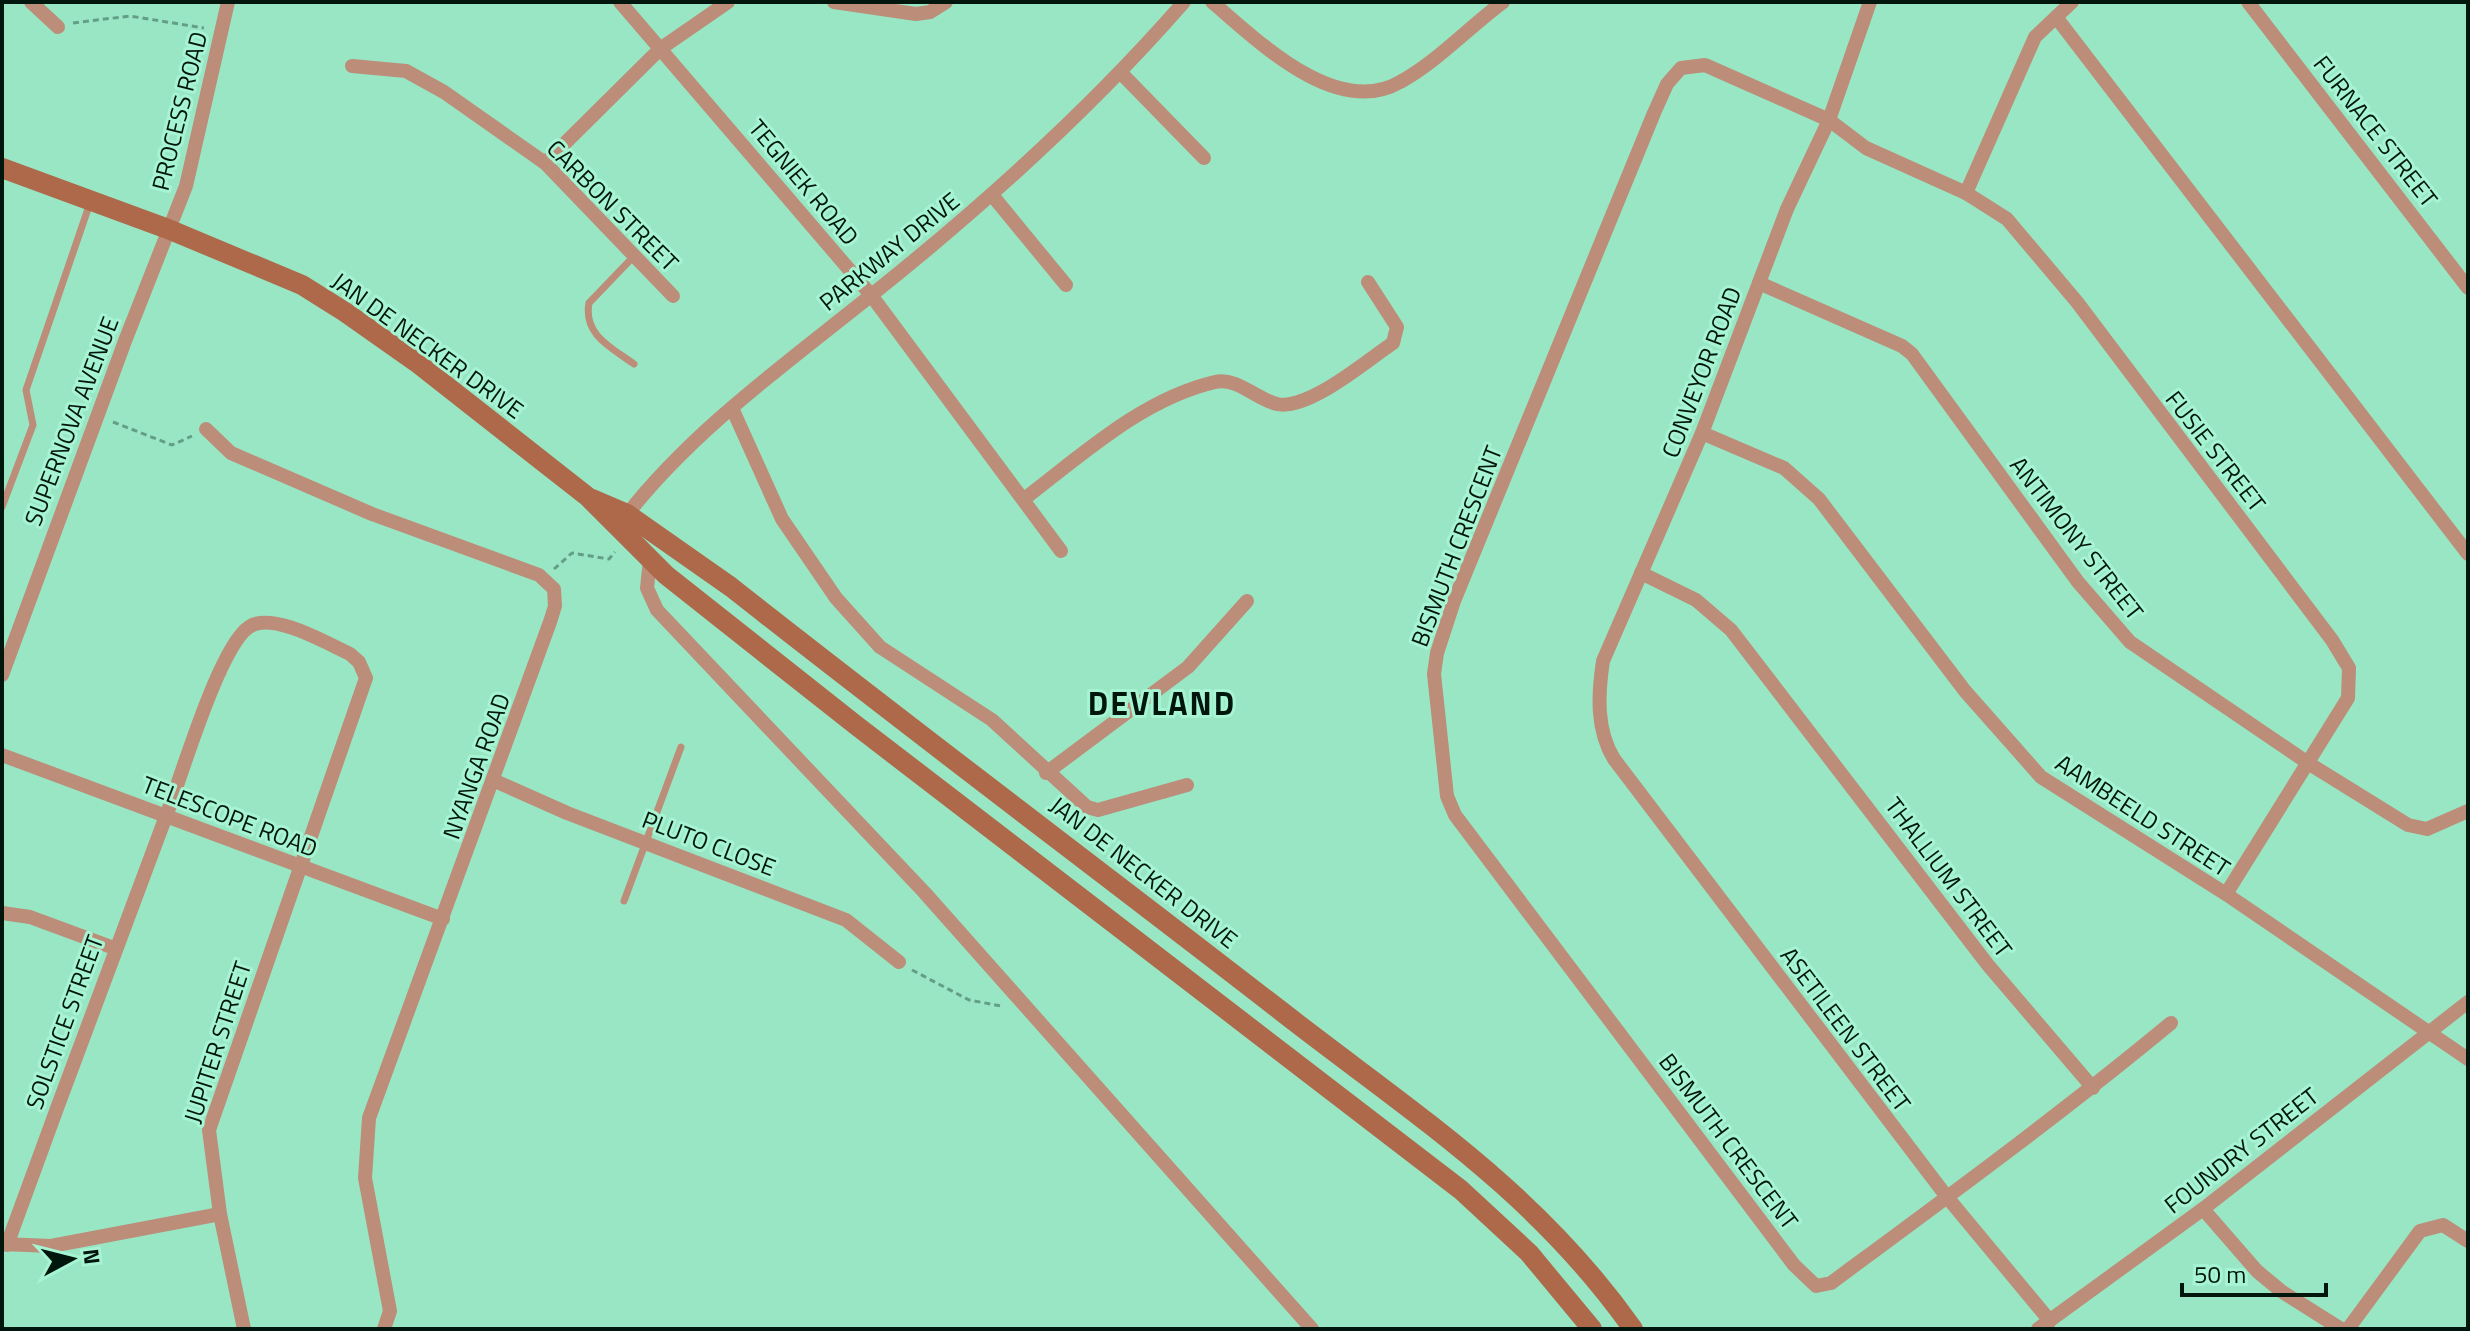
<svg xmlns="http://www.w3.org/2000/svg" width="2470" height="1331" font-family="'Titillium Web',sans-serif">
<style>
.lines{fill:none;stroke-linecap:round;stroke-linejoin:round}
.path{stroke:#659e86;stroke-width:3;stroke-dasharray:6 4;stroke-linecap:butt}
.service{stroke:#bc8d78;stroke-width:7}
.minor{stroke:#bc8d78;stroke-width:14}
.secondary{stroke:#ad6949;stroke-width:20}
.labels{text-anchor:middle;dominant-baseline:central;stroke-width:6;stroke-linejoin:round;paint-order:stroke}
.street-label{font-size:24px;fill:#01160d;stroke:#a6f4d2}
.district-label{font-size:32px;font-weight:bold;letter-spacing:2px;fill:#01160d;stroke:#a6f4d2}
</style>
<rect width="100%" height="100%" fill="#99e6c5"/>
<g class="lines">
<g class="path">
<path d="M73,23l57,-7 74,12"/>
<path d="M113,422l59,23 20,-9"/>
<path d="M554,569l18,-16 37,6 6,-7"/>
<path d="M912,970l57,30 32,6"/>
</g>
<g class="service">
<path d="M634,256l-45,47c-6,32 23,45 45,61"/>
<path d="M2,507l31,-82 -7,-35 64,-187"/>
<path d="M624,901l57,-154"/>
</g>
<g class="minor">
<path d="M31,2l27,25"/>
<path d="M620,2l251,293 190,256"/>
<path d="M834,2l82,12 14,-2 16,-10"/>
<path d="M1212,2c45,38 124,117 188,80 37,-20 69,-55 103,-80"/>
<path d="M1870,2l-41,118 -42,89 -85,224 -99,228c-5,33 -7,69 11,98l333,438 103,124"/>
<path d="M2248,2l220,286"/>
<path d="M2056,17l412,537"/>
<path d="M352,66l54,5 38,21 101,71 128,133"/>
<path d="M1122,74l82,84"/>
<path d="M545,163l115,-114 68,-47"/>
<path d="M1966,193l69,-156 37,-35"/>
<path d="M992,195l74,90"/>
<path d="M1759,283l143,63 10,8 166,228 52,60 178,121 100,62 19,4 41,-18"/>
<path d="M732,408l50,111 54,79 44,49 112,73 95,87 11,3 89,-25"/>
<path d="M206,429l25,24 141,61 167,61 15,14 1,17 -5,16 -181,496 -4,60 25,133 -6,18"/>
<path d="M1702,433l82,35 35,31 146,192 76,86 185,117 242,165"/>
<path d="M1024,499c58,-44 118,-100 191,-117 22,-5 41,17 62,22 31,7 89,-43 116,-61l4,-16 -29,-45"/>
<path d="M622,521c67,-88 161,-155 247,-224 113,-90 220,-186 315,-295"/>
<path d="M650,560l-3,28 10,22 267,282 388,437"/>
<path d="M1641,573l55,27 35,30 257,335 105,123"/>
<path d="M2,675l123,-334 61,-155 42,-184"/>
<path d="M2,755l441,164"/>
<path d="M1046,773l142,-106 59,-66"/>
<path d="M495,781l72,32 279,107 53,42"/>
<path d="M2,913l28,4 84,31"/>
<path d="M2171,1023c-110,91 -225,175 -340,260l-15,3 -22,-21 -339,-450 -8,-19 -13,-122 3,-21 17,-52 200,-488 13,-29 14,-16 24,-3 124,55 37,28 100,45 41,26 70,83 255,338 17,28 -1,30 -122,196"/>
<path d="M2203,1209l54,62 24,20 60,38"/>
<path d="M2,1244l49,2 169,-32"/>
<path d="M7,1245c53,-146 107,-291 162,-437 14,-37 51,-162 80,-181 23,-16 77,16 101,27l9,8 7,16 -157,452 11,84 24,115"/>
<path d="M2038,1329l165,-120 265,-207"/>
<path d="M2348,1329l72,-98 23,-6 25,16"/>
</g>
<g class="secondary">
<path d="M2,168l166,61 134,56 43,27 71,50 172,135 78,78 191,151 604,464 68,63 63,76"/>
<path d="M592,499l35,15 104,73c181,143 367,282 550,424 131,102 254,179 352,318"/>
</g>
</g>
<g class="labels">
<g class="street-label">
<text transform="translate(179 111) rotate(-76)">PROCESS ROAD</text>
<text transform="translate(2376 131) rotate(52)">FURNACE STREET</text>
<text transform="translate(804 182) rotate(50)">TEGNIEK ROAD</text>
<text transform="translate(613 205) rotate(45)">CARBON STREET</text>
<text transform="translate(889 251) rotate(-39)">PARKWAY DRIVE</text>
<text transform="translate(428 345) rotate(36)">JAN DE NECKER DRIVE</text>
<text transform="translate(1701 372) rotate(-69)">CONVEYOR ROAD</text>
<text transform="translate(71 421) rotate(-69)">SUPERNOVA AVENUE</text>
<text transform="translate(2216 451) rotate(52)">FUSIE STREET</text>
<text transform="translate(2077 538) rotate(52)">ANTIMONY STREET</text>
<text transform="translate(1456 546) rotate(-69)">BISMUTH CRESCENT</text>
<text transform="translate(476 766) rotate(-70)">NYANGA ROAD</text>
<text transform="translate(2143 815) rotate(33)">AAMBEELD STREET</text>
<text transform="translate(230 816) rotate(21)">TELESCOPE ROAD</text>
<text transform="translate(709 843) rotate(21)">PLUTO CLOSE</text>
<text transform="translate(1144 872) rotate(38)">JAN DE NECKER DRIVE</text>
<text transform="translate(1949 877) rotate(53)">THALLIUM STREET</text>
<text transform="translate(64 1022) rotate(-70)">SOLSTICE STREET</text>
<text transform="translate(1846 1029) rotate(53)">ASETILEEN STREET</text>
<text transform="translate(217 1042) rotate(-72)">JUPITER STREET</text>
<text transform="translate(1729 1141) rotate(53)">BISMUTH CRESCENT</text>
<text transform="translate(2241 1150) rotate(-38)">FOUNDRY STREET</text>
</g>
<g class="district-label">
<text x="1162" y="703">DEVLAND</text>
</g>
</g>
<rect width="2470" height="1331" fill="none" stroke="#01160d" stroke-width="8"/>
<g transform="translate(72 1259) rotate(83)" stroke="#a6f4d2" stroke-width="6" paint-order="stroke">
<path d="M0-6L14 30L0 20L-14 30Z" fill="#01160d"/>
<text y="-12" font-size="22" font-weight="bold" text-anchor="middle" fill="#01160d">N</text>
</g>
<path d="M2182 1283v12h144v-12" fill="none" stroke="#01160d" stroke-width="4"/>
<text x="2194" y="1283" font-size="24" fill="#01160d" stroke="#a6f4d2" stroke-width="6" paint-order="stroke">50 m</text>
</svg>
